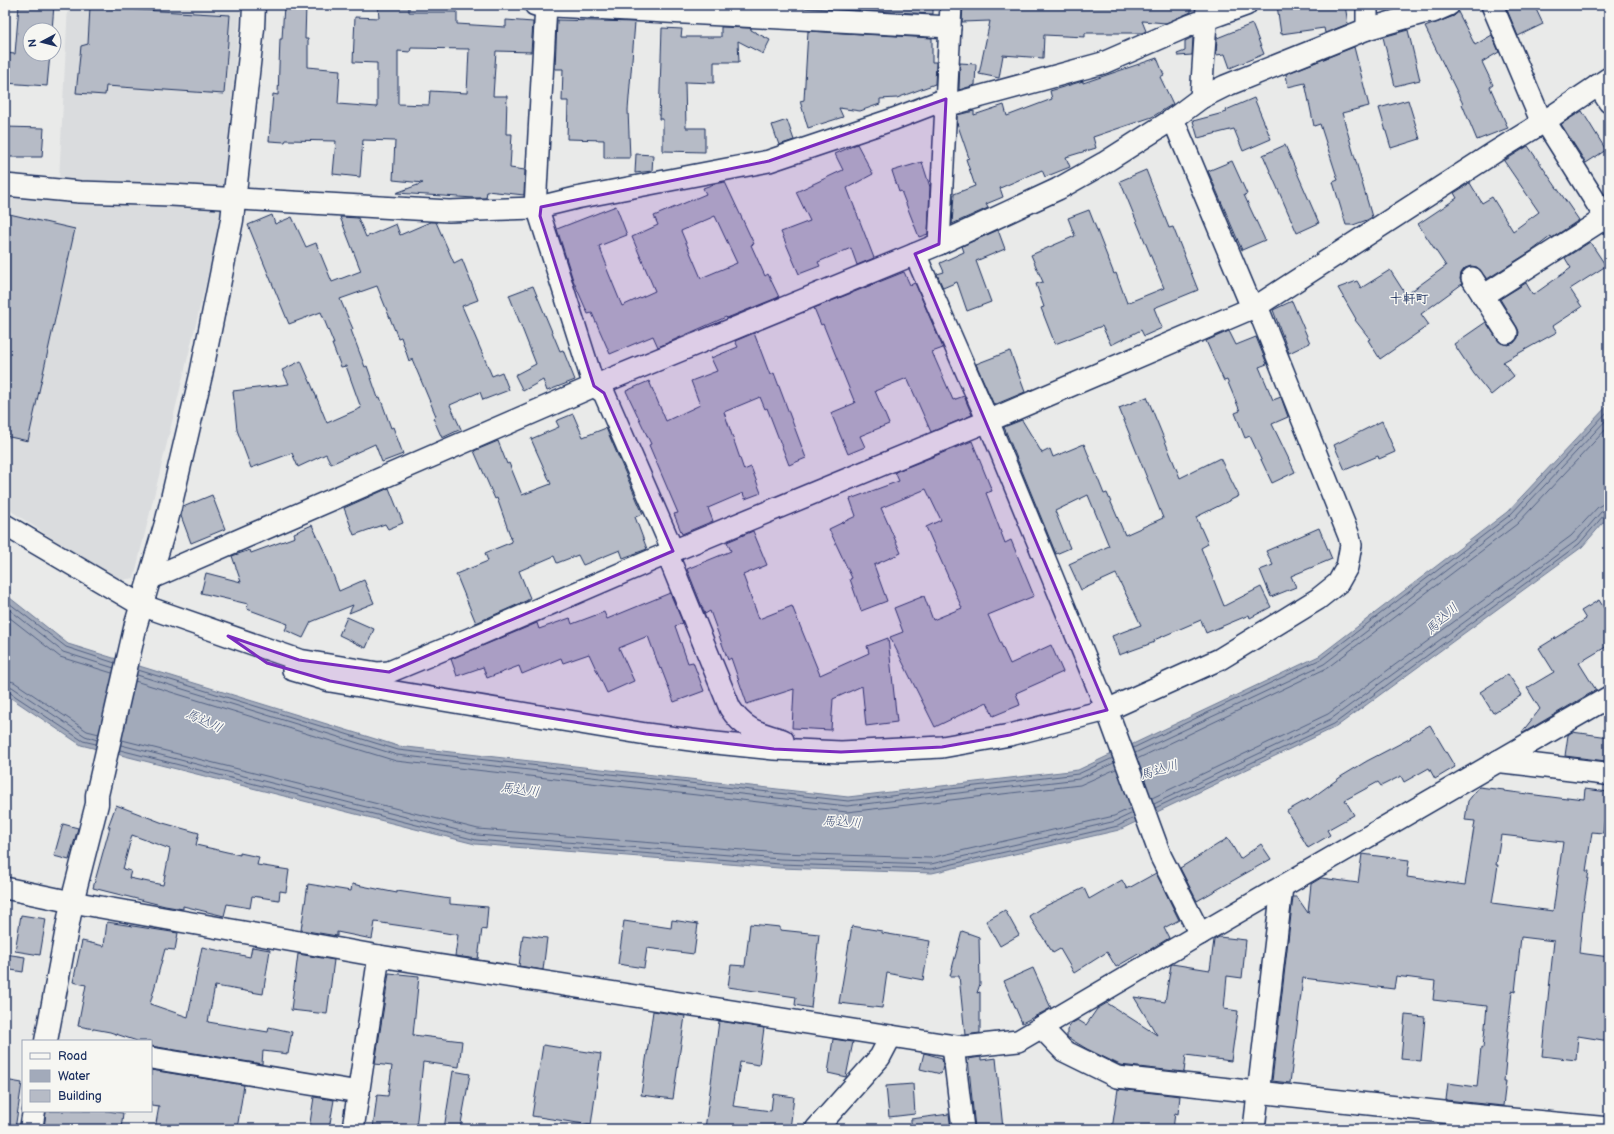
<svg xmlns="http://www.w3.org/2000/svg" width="1614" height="1134" font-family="'Balsamiq Sans','Klee One',sans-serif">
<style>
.built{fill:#dadcde}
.water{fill:#a2aaba;stroke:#6c7995}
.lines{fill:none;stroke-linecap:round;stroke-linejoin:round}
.shore{stroke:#516083;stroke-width:1}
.building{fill:#b6bbc6;stroke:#1b2f5e;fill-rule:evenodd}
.street-casing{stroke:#1b2f5e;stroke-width:24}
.secondary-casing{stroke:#1b2f5e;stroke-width:25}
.street{stroke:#f6f6f2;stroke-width:21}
.secondary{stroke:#f6f6f2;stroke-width:22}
.marked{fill:#7b2cbf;fill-opacity:0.2;stroke:#7b2cbf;stroke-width:3;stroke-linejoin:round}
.labels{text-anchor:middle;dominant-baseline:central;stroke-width:3;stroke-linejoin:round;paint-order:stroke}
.neighbourhood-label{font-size:13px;font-weight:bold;fill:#1b2f5e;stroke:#f6f6f2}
.water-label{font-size:13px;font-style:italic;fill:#44547a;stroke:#f6f6f2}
</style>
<rect width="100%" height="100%" fill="#e9eae9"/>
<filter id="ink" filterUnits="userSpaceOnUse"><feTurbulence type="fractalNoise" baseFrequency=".025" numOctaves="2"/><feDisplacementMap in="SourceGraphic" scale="8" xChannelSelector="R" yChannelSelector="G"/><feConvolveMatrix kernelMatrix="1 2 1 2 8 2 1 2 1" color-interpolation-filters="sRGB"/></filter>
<g filter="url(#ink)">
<g class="built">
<path d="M68,5h173l-18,186 -164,-11z"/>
<path d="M5,192l211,14 7,7 -89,365 -18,3 -111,-74z"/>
</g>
<path class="water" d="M1609,404v112l-27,31 -246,180 -217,103 -187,43 -153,-5 -304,-24 -394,-99 -76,-51v-100l63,50 330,102 450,51 230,-27 241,-114 188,-144z"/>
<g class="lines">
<g class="shore">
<path d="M5,600l61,47 49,16"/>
<path d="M5,606l58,46 51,16"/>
<path d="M5,614l55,43 52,16"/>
<path d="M138,670l260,80 450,51 230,-27 35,-16"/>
<path d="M137,675l260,80 450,51 232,-27 35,-16"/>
<path d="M5,680l9,2 73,49 12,3"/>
<path d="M135,681l261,80 451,51 233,-27 36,-16"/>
<path d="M5,686l7,1 73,49 12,4"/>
<path d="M5,691l4,1 74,49 13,3"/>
<path d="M122,740l356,89 302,24 150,5 184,-42 17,-8"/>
<path d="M121,745l356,90 303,24 151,5 185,-43 17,-8"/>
<path d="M1133,748l188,-89 189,-144 99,-105"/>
<path d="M120,750l356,90 304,24 151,5 187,-43 16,-8"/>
<path d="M1135,753l189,-89 189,-145 96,-102"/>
<path d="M1137,759l190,-91 190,-144 92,-98"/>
<path d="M1152,798l176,-84 243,-178 27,-29 5,-3 6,-1"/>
<path d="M1154,804l177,-85 245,-178 25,-29 8,-3"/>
<path d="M1155,808l179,-84 245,-180 25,-29 5,-1"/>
</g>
</g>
<g class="building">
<path d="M19,5h35l-2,25h-22v24h20l-3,32 -42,-3v-30l10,1z"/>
<path d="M284,5h22l-1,34h3v28l32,3 -2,34 39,3v-44l-24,-1 2,-45 24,1 -1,-11h31v5h48v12l49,3v-7l27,2 -2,30 -35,-1 -3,45h14l-1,38h6l-2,34 15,2 -1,25 -37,-4 -1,7h-12l-78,-5 27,-10 -30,-3 2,-39 -32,-1 -3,37 -27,-3 3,-33 -50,-1 -1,2 -16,-1 4,-47 5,1 2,-56h2zM411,48l58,1 -2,44 -37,-2 -1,14 -31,-1v-53l12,1z"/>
<path d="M833,5h100v9l-99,-5z"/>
<path d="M963,5h228v7l-25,11 -24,-2 4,10 -4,2h-57v4l-41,-2 -1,23 -40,-3 -4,23 -20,-4 11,-53 -28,1z"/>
<path d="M1277,5h68l3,19 -23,9 -1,-5 -43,6z"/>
<path d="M1505,5h29l9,19 -25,12z"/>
<path d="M90,7l140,8 -6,79 -118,-8 -1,9 -29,-2 5,-47 7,-2z"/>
<path d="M1458,12l17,33 17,-10 7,17 -17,10 11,23 -3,2 18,41 -31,12 -15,-36h1l-38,-77 29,-11z"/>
<path d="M557,20l78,2 -7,88 2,48h-26v-18l-37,-1 1,-38h-6l1,-32h-8z"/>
<path d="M1252,24l12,30 -34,14 -5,-14 -9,1 1,-17z"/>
<path d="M721,27l30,1v2l19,10 -7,14 -25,-13 1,21h-25v21l-29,-1 1,46h19v24l-42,-1v-32h-4l3,-91 20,1 -1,8h40z"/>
<path d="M1408,30l12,50 -25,6 -12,-49z"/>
<path d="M808,31l124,7v24h4l-1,22 -38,14 -17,1v5l-20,7 -21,-3 4,9 -35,11 -8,-27 4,-1z"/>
<path d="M1193,37l-1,18 -14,1 -1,-2 8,-3v-10z"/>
<path d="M1354,47l15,59 -27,7 30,104 -5,3 -14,5h-7l-13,-43 5,-2 -18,-56 -6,2 -9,-43 -17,4 -2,-13z"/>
<path d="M1157,58l7,17 -4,2 13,27 -21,13 -59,20 3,11 -30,9 4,10 -25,10 -3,-7 -42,18 3,9 -17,7 2,4 -36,16 2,-30 21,-8 -9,-27 3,-1 -12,-35v-8l17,-4v4l30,-10 3,11 45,-17 -2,-8 33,-10v2z"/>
<path d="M960,63l16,1 -1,21 -16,5z"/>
<path d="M1254,98l17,41 -28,12 -9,-22 -36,9 -5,-17 34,-9 -1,-2z"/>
<path d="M1408,100l12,39 -29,9 -12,-40z"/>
<path d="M1582,111l24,39 -20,13 -25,-39z"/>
<path d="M787,120l7,20 -15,5 -7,-20z"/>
<path d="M5,127l39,1 -2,29h-37z"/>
<path d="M857,144l16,30 -26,14 27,70 -17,7 -6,-17 -33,14 2,4 -21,8 -18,-42 29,-11 -14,-29 47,-22 -8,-16z"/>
<path d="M1285,145l34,78 -22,10 -34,-78z"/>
<path d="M1528,146l51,74 -27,18 -1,-2 -18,14 -46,29 -10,-12 -6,-1 -6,2 -4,5 -1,6 2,5 -41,30 8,11 -49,34 -12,-19 2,-1 -15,-19 1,-1 -18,-31 19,-7 4,7 29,-18 16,25 40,-29 -28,-42 39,-26 -3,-5 16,-10 12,20 10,-6 21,34 26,-19 -35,-51z"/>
<path d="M636,154l17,1 -1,16 -17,2z"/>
<path d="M1232,161l15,33 -3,1 21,45 -23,10 -34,-79z"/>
<path d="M922,162l8,25 -2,47 -9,3 -18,-46 -2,1 -7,-21z"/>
<path d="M1146,170l23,58 4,-1 25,63 -44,18 8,20 -18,8 -3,-6 -30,15 -9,-19 -47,18 -14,-36 3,-1 -8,-23 7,-2 -12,-27 44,-19 -7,-18 21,-8 25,64 2,-1 11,30 37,-15 -44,-107z"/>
<path d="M725,182l29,62 -3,1 14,31 3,-2 11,23 -52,21 -1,-1 -68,30 -5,-11 -43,18 -18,-41 -4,1 -15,-34 -16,-51 59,-23 11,29 -28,11 8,20 -1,1 16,39 33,-15 -23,-54 26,-12 -4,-9 52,-22 -3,-6 11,-4zM715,216l22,47 -36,15 -20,-47z"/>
<path d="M5,213l70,16 -47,212 -23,-5z"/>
<path d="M272,215l3,9 17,-7 14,30 10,-4 16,39 29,-11 -21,-54 18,1 8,19 30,-13 4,11 30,-13h6l18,41 8,-4 16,41 -16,6 30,70 10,-4 7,18 -26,10 -3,-8 -30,13 11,24 -19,9 -9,-20 3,-2 -24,-57 -3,2 -8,-24 -3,1 -21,-52 -37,13 13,30 -2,1 14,37 2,-1 11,32 2,-1 11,31 2,-1 10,27 -21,8 -7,-18 -44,20 -5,-10 -28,13 -6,-14 -41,15 -14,-38 -4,-39 56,-7 -7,-14 19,-9 11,25 15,37 34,-15 -15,-42 -5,1 -9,-23h2l-13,-32 -32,12 -41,-99z"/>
<path d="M998,230l7,19 -29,12 15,41 -24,9 -10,-29 -14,6 -6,-14 7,-2 -4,-9 24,-11 -2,-6z"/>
<path d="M1590,242l16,24 -36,23 12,18 -29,19 4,6 -54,30 11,14 -23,19 -17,-21 -20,-30 32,-22 11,17 4,4 7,2 6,-2 4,-5 1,-6 -2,-5 -17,-28 26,-16 7,12 38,-27 -6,-10z"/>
<path d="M904,272l6,13 5,-2 28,65 -11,4 21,48 11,-4 8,19 -41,17 -24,-54 -32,13 14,33 -29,12 5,11 -17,7 -17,-41 24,-10 -32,-79 -2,1 -7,-17z"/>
<path d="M533,286l27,65 3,-1 12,30 -28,11 -4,-11 -20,11 -8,-16 21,-11 -27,-69z"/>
<path d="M1292,301l18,42 -21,10 -16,-43z"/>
<path d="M1229,331l7,14 20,-8 11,27 -8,3 14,33 8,-3 7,20 -16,7 23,48 -23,11 -22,-47 -5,2 -10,-25 5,-2 -13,-31 -3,1 -18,-40z"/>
<path d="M754,333l16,42 4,-2 32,85 -17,7 -22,-57 -2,1 -5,-12 -36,15 20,58 7,-3 10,26 -16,6 -2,-6 -35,15 5,13 -31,13 -8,-20 4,-1 -29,-68 2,-1 -25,-53 23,-10 17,40 34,-16 -9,-24 26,-10 -6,-13 27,-11 -3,-6z"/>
<path d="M1010,351l15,41 -31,13 -18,-41z"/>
<path d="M1147,397l33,81 40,-20 19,38 -43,21 12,27 -7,4 23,58 37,-19 10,20 -21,11 -1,-3 -43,18 -5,-13 -47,20 1,2 -36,13 -7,-19 29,-11 -25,-51 -35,16 -12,-26 40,-18 -21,-51 -33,16 15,37 -14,6 -52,-127 18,-7 20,33 8,-4 3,8 31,-13 20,50 3,-1 18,42 38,-17 -44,-110z"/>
<path d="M573,414l10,23 23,-9 37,86 -8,3 12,32 -24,9 -3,-8 -37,15 -5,-10 -21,8 -3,-7 -35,15 11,27 -2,1v1l-52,23 -20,-49 32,-13 -3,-8 27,-11 -2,-4h1l-14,-40 -2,1 -21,-48 24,-10 9,23 2,-1 13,32 29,-11 -20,-45 28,-12 -3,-6z"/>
<path d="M1382,421l13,31 -16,7 -1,-3 -33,14 -11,-25z"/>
<path d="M972,441l20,50 -6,2 19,50 6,-3 23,56 -46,19 22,49 41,-19 12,27 -47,21 4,12 -27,11 -6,-14 -52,25 -45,-90 13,-5 -9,-24 30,-12 9,24 29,-12 -36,-81 15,-7 -15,-31 -45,19 20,45 -27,12 13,36 -26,10 -11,-32 2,-1 -23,-49 27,-13 -6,-17 49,-18 -4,-9z"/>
<path d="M389,488l14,35 -15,6 -3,-5 -31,11 -10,-27z"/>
<path d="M212,495l13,34 -34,14 -10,-27 2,-9z"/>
<path d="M312,525l13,28 14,38 25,-11 10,23 -25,10 4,-8 -42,17 -8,16 -18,-8 3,-6 -41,-15 1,-5 -47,-11 5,-20 35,9 -9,-26 18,-6 1,3 44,-16 -1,-4z"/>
<path d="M1319,528l13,31 -41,17 5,11 -25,10 -11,-27 13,-5 -7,-14z"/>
<path d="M753,531l14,34 -24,10 16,44 33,-13 28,69 49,-22 -2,-7 21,-8 9,84 -31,4 -4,-40 -29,13 -2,31 -39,-2 2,-39 -47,15 -16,-46 -3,2 -18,-49 -5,3 -18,-45 44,-18 -4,-9z"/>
<path d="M670,593l13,30 -8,3 13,37 5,-1 11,29 -30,11 -13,-34 -1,1 -12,-33 -29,12 15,33 -27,12 -18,-39 -26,9 -2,-5 -39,16 -3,-8 -32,12 -4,-11 -26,9 -6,-17 86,-36 2,6 31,-11 2,6 32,-12 3,7z"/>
<path d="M1599,600l10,16v29l-30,18 17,27 -73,43 -1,-1 18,-23 -13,-21 27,-16 -15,-24 47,-29 -5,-8z"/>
<path d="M347,617l27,12 -8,19 -27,-13z"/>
<path d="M1508,674l14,21 -29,18 -13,-21z"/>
<path d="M1430,725l25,42 -20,12 -6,-11 -25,14 -3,-6 -20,10 -3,-4 -33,18 9,15 -27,15 3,5 -22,13 -21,-37 21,-12 1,1 33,-24 25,-15 44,-23 -1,-1z"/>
<path d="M1572,732l37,5 -3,24 -41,-5 3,-21z"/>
<path d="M1479,787l25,3v1l63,8v-2l17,2 1,-10 23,3 -5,41 -11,-1 -6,39h3l-6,38 -4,44 30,4v84l-31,-5 -2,24 -34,-4 12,-115 -33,-4 -6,55 -3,-1 -6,59h1l-3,31h2l-3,25 -57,-6 2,-17 29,4 4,-40 2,1 4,-42 -54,-6 2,-19 -39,-5 -2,13 -91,-11 -13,105 -18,-2 21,-184h4l11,16 3,-29 10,-6 37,5 4,-29 47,6 -2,17 58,8 10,-64 -10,-1 3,-19zM1501,835l62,7 -10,69 -61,-8 6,-38h-2z"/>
<path d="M116,805l47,18 36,10 -3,12 44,10v-2l19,4 -2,8 32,5 -3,22 -6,-1 -1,9 -27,-4 -2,12 -23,-4 -3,12 -41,-10v3l-18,-3 -72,-18 17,-61h-2zM132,835l38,14 -7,36 -34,-7 2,-7 -8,-2z"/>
<path d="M63,824l15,4 -9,32 -15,-4z"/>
<path d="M1228,838l12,21 21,-15 10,15 -74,42 -17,-33z"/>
<path d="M1156,873l23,47 -15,8 5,10 -28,17 -1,-2 -24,14 -9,-15 -33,21 -14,-24 -7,4 -24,-37 12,-8 43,-20 5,11 33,-19 5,9z"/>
<path d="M308,884l43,7 1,-7 45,9v-2l53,8v5l38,3 -2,23 -4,-1 -4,30 -23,-3 3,-21 -42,-7 -41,-6 -3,17 -35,-7v4l-36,-6z"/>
<path d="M1005,910l14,25 -19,11 -14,-25z"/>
<path d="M21,915l25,4 -6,36 -25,-4z"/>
<path d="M672,920l26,4 -4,30 -47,-6 -3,20 -26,-4 6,-43 47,7z"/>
<path d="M107,922l71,11 -3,17 -10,-1 -15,55 38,13 14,-70 48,10 2,-10 18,3 -7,44 -48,-8 -7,36 60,10 1,-5 23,5 -4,22 -25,-3 -1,13 -111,-18v-5h-14l-27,-9 -32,-6 8,-41 -13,-3 9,-41 22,5z"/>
<path d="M750,924l30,3v3l39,4 -8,74 -16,-3 1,-8 -68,-10 3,-22 14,1z"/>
<path d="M852,926l30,5v2l48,8 -7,39 -36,-7 -5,35 -43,-5z"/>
<path d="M962,931l17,6 1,47 -3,9 3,-1v41l-15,2 -6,-59h-9z"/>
<path d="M523,935l24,3 -4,32 -24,-4z"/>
<path d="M1219,937l27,3 -4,38 -15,-2 -3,33 14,2 -7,50 -45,-6 -2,17 -64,-7 -33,-16 -20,-12v-7l5,-7 6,-3 8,5 11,-16 10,-6 50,32 -23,-38 31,5 6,-37 1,-1 38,6 4,-30z"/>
<path d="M5,954l20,3 -2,15 -18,-3z"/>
<path d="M298,954l36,6 -7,54 -36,-4z"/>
<path d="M1033,968l18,40 -29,15 -18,-42z"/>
<path d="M389,973l30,3 -6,59 49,6 -3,26 -36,-5 -7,67h-43l4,-34 11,1 4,-30 -17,-2z"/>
<path d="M653,1011l32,5 -12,83 -32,-4z"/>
<path d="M1405,1015l20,2 -4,44 -20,-2z"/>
<path d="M719,1021l45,7 -5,37 -19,-3 -7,44 38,5 2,-17 21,3 -4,32h-85z"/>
<path d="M833,1039l20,3 -7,35 -18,-4z"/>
<path d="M543,1045l58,9 -10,71 -59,-9z"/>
<path d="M924,1053l18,5 1,8 -2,8 -21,-5z"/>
<path d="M981,1057v3l15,-2 7,71h-28l-7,-70z"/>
<path d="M151,1070l93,15 -7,44h-82l4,-23 -8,-1z"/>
<path d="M453,1071l17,3 -10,55h-16z"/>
<path d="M5,1080l17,3 -7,46h-10z"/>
<path d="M913,1084l2,30 -26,3 -3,-31z"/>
<path d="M1118,1089l62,7 -2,18 -3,-1 -2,16h-61z"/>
<path d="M314,1097l20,3 -5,29h-20z"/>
<path d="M46,1111h61l16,2 -2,16h-77z"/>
<path d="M949,1114l2,15h-40v-10z"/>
</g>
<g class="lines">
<g class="street-casing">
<g id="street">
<path d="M535,5l415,22"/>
<path d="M951,5l-12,239 -24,10 73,167 119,289 54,147 39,77"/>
<path d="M1492,5l50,118"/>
<path d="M1367,29v-24"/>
<path d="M1598,85l11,17"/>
<path d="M1201,98l6,-91"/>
<path d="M945,106l158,-43 85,-37 58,-21"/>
<path d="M1545,121l64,102"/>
<path d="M5,185l75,7 91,3 278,16 86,-3 41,-10 193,-37 125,-42 52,-20"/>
<path d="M541,207l-1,9 54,170 10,7 69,158"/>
<path d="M535,208l11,-203"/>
<path d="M939,244l119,-55 46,-26 69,-44 28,-21 24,-12 142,-57 56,-16 10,-1 16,-7"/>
<path d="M1472,278l35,55"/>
<path d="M1483,296l122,-78"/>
<path d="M5,525l136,80 158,55 79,13 11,-1 80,-33 204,-88 315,-130 269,-115 238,-154 47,-29 67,-45"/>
<path d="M667,553l63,155c14,22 29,25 53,32"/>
<path d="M149,579l445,-193 321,-132"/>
<path d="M293,670l37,11 316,53 60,8 68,7 67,3 101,-5 68,-12 97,-25 113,-51 98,-60 20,-16 9,-16 4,-22 -2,-9 -92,-230 -9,-8 -75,-179"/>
<path d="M5,888l67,14 307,54 563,88 21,3 55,-6 182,-107 409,-237"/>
<path d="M1041,1027l23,24 53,26 364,39 128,12"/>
<path d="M953,1046l10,83"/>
<path d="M151,1058l208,34"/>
<path d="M353,1129l26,-173"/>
<path d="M816,1129l64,-72 11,-21"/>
<path d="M1254,1129l28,-242"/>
</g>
</g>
<g class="secondary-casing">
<g id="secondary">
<path d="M1499,761l110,13"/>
<path d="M46,1041l26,-139 25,-98v-9l39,-171 31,-104 34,-145 31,-155 21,-192 1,-23"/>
<path d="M31,1129l3,-18"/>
</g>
</g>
<use href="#street" class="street"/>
<use href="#secondary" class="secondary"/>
</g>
</g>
<path class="marked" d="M946,99l-7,145 -24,10 192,456 -97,25 -68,12 -101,5 -67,-3 -128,-15 -316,-53 -63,-18 -39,-27 71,24 90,12 284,-121 -69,-158 -10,-7 -54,-170 1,-9 228,-46z"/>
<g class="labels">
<g class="neighbourhood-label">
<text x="1409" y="299">十軒町</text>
</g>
<g class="water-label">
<text transform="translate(1442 619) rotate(-43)">馬込川</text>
<text transform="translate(204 721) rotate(25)">馬込川</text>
<text transform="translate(1159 770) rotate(-17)">馬込川</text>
<text transform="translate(520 790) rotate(7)">馬込川</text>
<text transform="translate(842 822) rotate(4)">馬込川</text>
</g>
</g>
<rect width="1614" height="1134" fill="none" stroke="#f6f6f2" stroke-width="20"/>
<rect x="10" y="10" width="1594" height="1114" fill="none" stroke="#1b2f5e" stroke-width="1.5" filter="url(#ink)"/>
<rect x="22" y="1040" width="130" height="72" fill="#f6f6f2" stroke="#9ea6b7"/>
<rect x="30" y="1053" width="20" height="6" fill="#f6f6f2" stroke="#9ea6b7"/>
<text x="58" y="1060" font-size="12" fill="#1b2f5e">Road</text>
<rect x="30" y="1070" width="20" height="12" fill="#a2aaba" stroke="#9ea6b7"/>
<text x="58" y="1080" font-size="12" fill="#1b2f5e">Water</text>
<rect x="30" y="1090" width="20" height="12" fill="#b6bbc6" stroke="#9ea6b7"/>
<text x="58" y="1100" font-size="12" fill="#1b2f5e">Building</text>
<g transform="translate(42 42) rotate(263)"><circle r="19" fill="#f6f6f2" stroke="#9ea6b7"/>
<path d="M0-3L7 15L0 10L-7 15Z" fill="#1b2f5e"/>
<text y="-6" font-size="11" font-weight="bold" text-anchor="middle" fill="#1b2f5e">N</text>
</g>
</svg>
